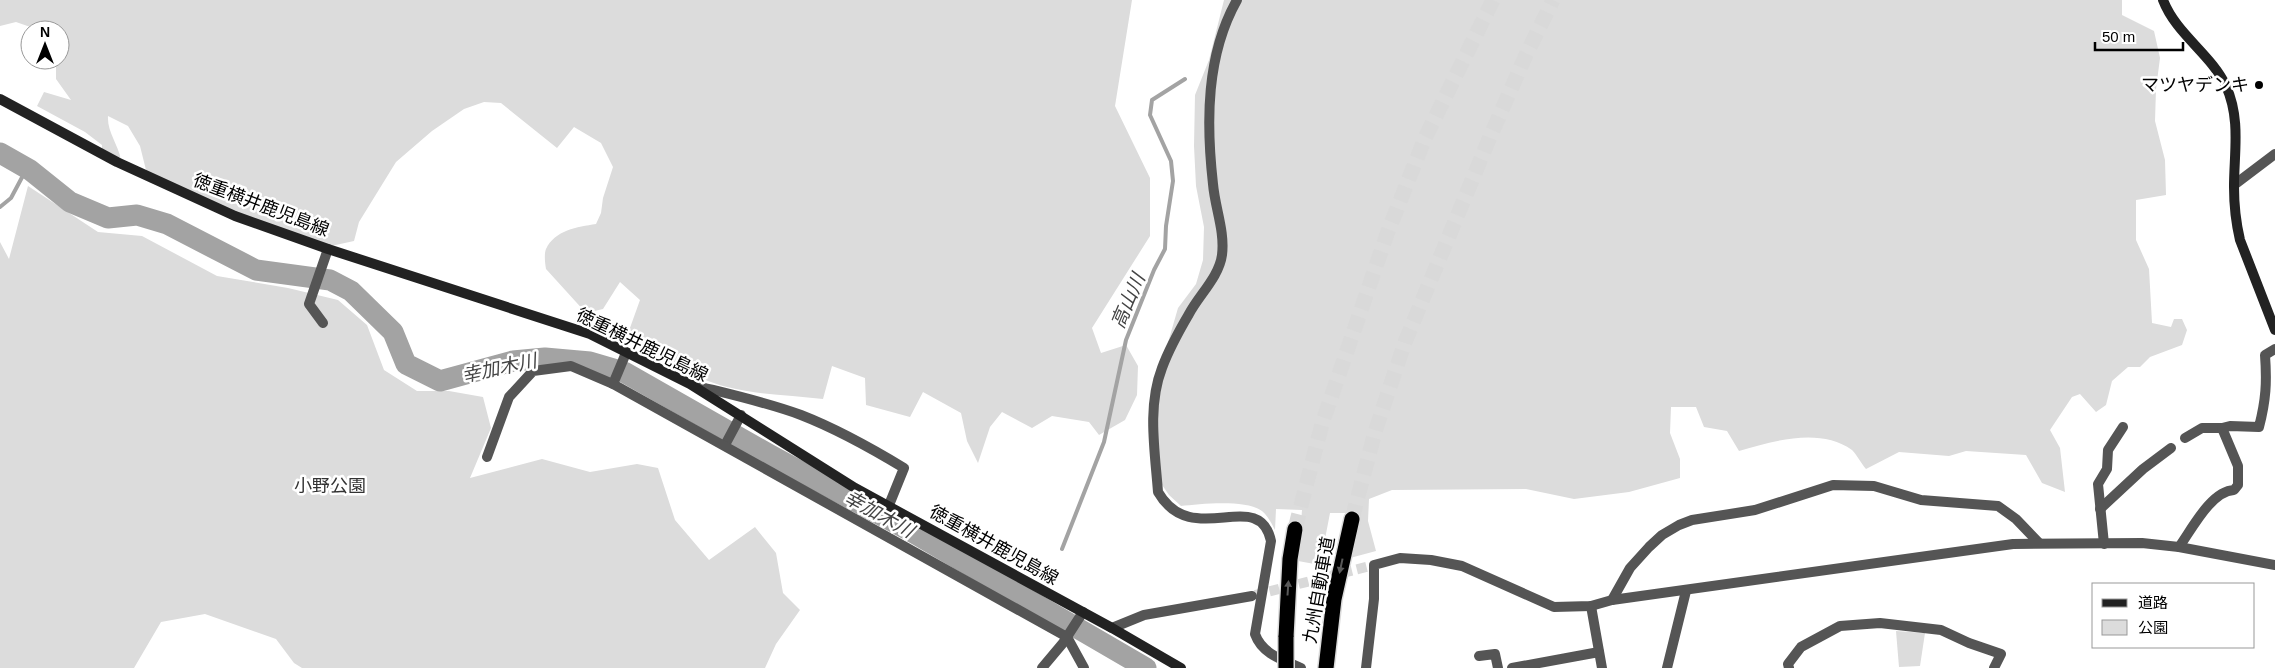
<svg xmlns="http://www.w3.org/2000/svg" width="2275" height="668" font-family="Arial,'Noto Sans JP',sans-serif">
<style>
.green{fill:#dcdcdc}
.lines{fill:none;stroke-linecap:round;stroke-linejoin:round}
.stream{stroke:#a3a3a3;stroke-width:4}
.river{stroke:#a3a3a3;stroke-width:21}
.street-tunnel{stroke:#d9d9d9;stroke-width:10;stroke-dasharray:10 5;stroke-linecap:butt}
.highway-tunnel{stroke:#d9d9d9;stroke-width:15;stroke-dasharray:15 8;stroke-linecap:butt}
.highway-casing{stroke:#dbdbdb;stroke-width:18}
.street{stroke:#555;stroke-width:10}
.secondary{stroke:#222;stroke-width:10}
.highway{stroke:#000;stroke-width:15}
.highway-bridge-casing{stroke:#dbdbdb;stroke-width:18;stroke-linecap:butt}
.highway-bridge{stroke:#000;stroke-width:15}
.oneway{fill:#595959}
.poi-dot{fill:#000;stroke:#fff;stroke-width:2}
.labels{text-anchor:middle;dominant-baseline:central;stroke-width:5;stroke-linejoin:round;paint-order:stroke}
.poi-label{font-size:18px;fill:#000;stroke:#fff;text-anchor:end}
.street-label{font-size:18px;fill:#000;stroke:#fff}
.park-label{font-size:18px;fill:#333;stroke:#fff}
.water-label{font-size:19px;font-style:italic;fill:#444;stroke:#fff}
</style>
<rect width="100%" height="100%" fill="#fff"/>
<g class="green">
<path d="M0,0h1132l-17,106 35,72v58l-58,92 9,25 25,-8 12,21 -1,29 -12,25 -26,15 -10,-13 -37,-6 -20,12 -30,-16 -12,15 -12,36 -11,-22 -6,-28 -38,-21 -13,25 -44,-12 -1,-27 -33,-12 -9,33c-32,-4 -65,-4 -96,-12 -35,-9 -69,-31 -101,-48l14,-39 -20,-18 -17,27 -17,4 -40,-44c-1,-6 -2,-15 0,-20 9,-19 31,-22 50,-25l5,-11 2,-15 10,-31 -12,-24 -27,-16 -17,21 -56,-45 -17,-1 -20,7 -32,22 -36,31 -37,60 -5,19 -23,5 -182,-64 -9,-36 -12,-20 -20,-10c-1,16 10,28 13,44l-19,-10v-5l-17,-13 -48,-26 7,-14 27,8 -15,-21v-19h4v-30h-21l-23,-8 -16,4z"/>
<path d="M1224,0h898v15l32,16 6,27 -4,31 -1,32 10,39 1,35 -30,5v40l13,29 3,54 19,4 3,-8h8l5,11 -5,15 -32,12 -10,10h-12l-16,14 -6,24 -10,7 -16,-18 -8,3 -22,33 10,18 5,44 -23,-9 -16,-28 -60,-4 -17,5 -50,-4 -33,17c-5,-6 -9,-14 -14,-19 -32,-23 -79,-9 -113,1l-12,-20 -23,-4 -8,-20h-25l-1,26 10,26v19l-51,14 -55,7 -48,-10 -134,1 -23,9 -1,22 8,30 -26,7 8,-45h-28l-10,52 -22,-4 4,-51 -26,-1 -1,21c-3,-6 -8,-15 -13,-19 -16,-12 -62,-7 -81,-5l-12,-11 -13,-19 -4,-39 15,-91 11,-38 18,-24 7,-24 1,-33 -8,-41 -2,-40 1,-51 14,-35z"/>
<path d="M28,186l70,46 44,4 75,40 71,12 50,12 29,25 17,45 33,21h32l34,6 8,31 -21,50 72,-19 48,13 47,-8 21,4 17,52 34,40 46,-33 21,26 7,40 17,17 -24,34 -11,24h-463l-8,-5 -18,-24 -71,-25 -44,8 -27,46h-134v-426l9,17z"/>
<path d="M1896,631l29,2 -5,33 -21,1z"/>
</g>
<g class="lines">
<g class="stream">
<path d="M0,207l11,-9 16,-30"/>
<path d="M1062,549l42,-107 22,-102 28,-70 11,-21 1,-23 7,-45 -2,-20 -21,-46 2,-15 33,-21"/>
</g>
<path class="river" d="M0,153l30,17 40,32 38,16 29,-3 30,9 89,46 74,10 21,11 42,41 13,32 34,17 73,-20 32,-3 45,4 34,10 146,83 142,77 234,136"/>
<path class="street-tunnel" d="M1255,595l119,-30"/>
<g class="highway-tunnel">
<path d="M1352,519l23,-87 30,-90 85,-205 36,-82 27,-55"/>
<path d="M1295,529l27,-105 65,-190 38,-96 68,-138"/>
</g>
<g class="highway-casing">
<g id="highway">
<path d="M1286,637l4,-78 5,-30"/>
<path d="M1326,668l8,-69 18,-80"/>
</g>
</g>
<g class="street">
<path d="M1237,0c-31,55 -31,122 -24,184 2,24 12,47 9,71 -3,22 -23,40 -33,59 -10,17 -20,35 -27,54 -15,39 -7,83 -4,124 34,59 101,-7 113,49l-16,93c7,20 28,26 46,34"/>
<path d="M2234,185l41,-31"/>
<path d="M323,323l-14,-19 19,-55"/>
<path d="M613,384l13,-31"/>
<path d="M693,385c36,9 73,17 108,30 36,14 70,33 103,53l-15,37"/>
<path d="M2185,438l17,-10h20"/>
<path d="M725,445l16,-30"/>
<path d="M487,457l22,-60 24,-26 38,-5 42,18 454,253 17,31"/>
<path d="M2100,509l43,-40 28,-21"/>
<path d="M2104,544l-6,-60 9,-15 1,-19 15,-23"/>
<path d="M2179,547c13,-18 32,-56 55,-57l4,-5v-19l-16,-38 8,-2 29,1c7,-27 8,-45 6,-72l10,-6"/>
<path d="M1612,600l18,-32 19,-21 13,-12 17,-10 13,-5 63,-10 78,-25 41,1 47,14 77,6 18,13 23,24"/>
<path d="M1591,606l11,62"/>
<path d="M1112,628l32,-13 108,-19"/>
<path d="M1479,656l16,-2 3,14"/>
<path d="M1042,668l21,-25 20,-31"/>
<path d="M1366,668l8,-69v-34l26,-7 31,2 31,6 92,41 37,-1 21,-6 401,-56 129,-1 37,4 96,18"/>
<path d="M1512,668l87,-16"/>
<path d="M1667,668l19,-77"/>
<path d="M1789,668l-1,-4 13,-17 39,-21 40,-3 61,7 28,13 32,11 -7,14"/>
</g>
<g class="secondary">
<path d="M2163,0c13,34 48,54 63,86 15,33 8,67 8,101 0,19 2,36 6,53l35,90"/>
<path d="M0,99l117,63 118,54 93,33 262,85 100,50 165,104 257,140 69,40"/>
</g>
<use href="#highway" class="highway"/>
<g class="highway-bridge-casing">
<path id="highway-bridge" d="M1286,668v-31"/>
</g>
<use href="#highway-bridge" class="highway-bridge"/>
</g>
<defs><path id="oneway-solid" d="M-6-.8H1V-3.2L6.5 0L1 3.2V.8H-6Z" transform="scale(1.25)"/></defs>
<g class="oneway">
<use href="#oneway-solid" transform="translate(1341 566) rotate(102)"/>
<use href="#oneway-solid" transform="translate(1288 588) rotate(-86)"/>
</g>
<circle class="poi-dot" cx="2259" cy="85" r="5"/>
<g class="labels">
<g class="poi-label">
<text x="2249" y="85">マツヤデンキ</text>
</g>
<g class="street-label">
<text transform="translate(261 205) rotate(21)">徳重横井鹿児島線</text>
<text transform="translate(642 345) rotate(26)">徳重横井鹿児島線</text>
<text transform="translate(994 545) rotate(29)">徳重横井鹿児島線</text>
<text transform="translate(1319 590) rotate(-80)">九州自動車道</text>
</g>
<g class="park-label">
<text x="330" y="486">小野公園</text>
</g>
<g class="water-label">
<text transform="translate(1128 301) rotate(-67)">高山川</text>
<text transform="translate(499 368) rotate(-12)">幸加木川</text>
<text transform="translate(879 514) rotate(29)">幸加木川</text>
</g>
</g>
<rect x="2092" y="583" width="162" height="65" fill="#ffffff" stroke="#999999"/>
<rect x="2102" y="599" width="25" height="8" fill="#222222" stroke="#999999"/>
<text x="2138" y="608" font-size="15" fill="#000000">道路</text>
<rect x="2102" y="620" width="25" height="15" fill="#dcdcdc" stroke="#999999"/>
<text x="2138" y="633" font-size="15" fill="#000000">公園</text>
<g transform="translate(45 45)"><circle r="24" fill="#ffffff" stroke="#999999"/>
<path d="M0-4L9 19L0 12L-9 19Z" fill="#000000"/>
<text y="-8" font-size="14" font-weight="bold" text-anchor="middle" fill="#000000">N</text>
</g>
<path d="M2095 42v8h88v-8" fill="none" stroke="#000000" stroke-width="2.5"/>
<text x="2102" y="42" font-size="15" fill="#000000" stroke="#ffffff" stroke-width="4" paint-order="stroke">50 m</text>
</svg>
